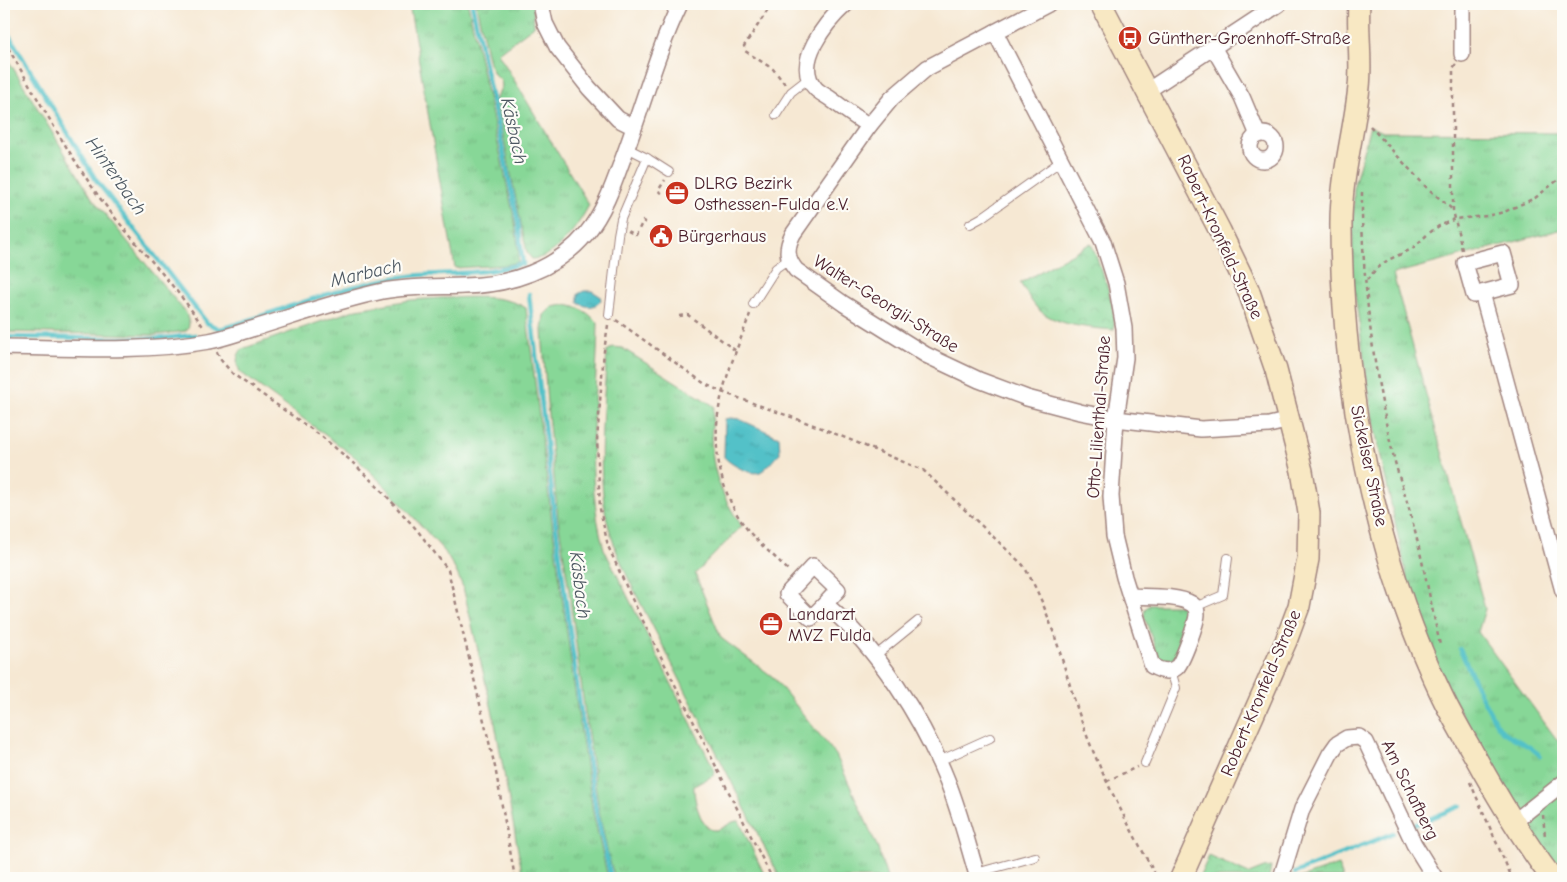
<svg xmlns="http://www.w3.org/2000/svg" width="1567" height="882" font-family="'Comic Neue',sans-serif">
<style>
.grass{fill:url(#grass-tufts);stroke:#687b61}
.park{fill:url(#park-crowns);stroke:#687b61}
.water{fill:url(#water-ripples);stroke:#4e707a}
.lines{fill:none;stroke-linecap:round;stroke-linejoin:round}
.stream{stroke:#53c1c8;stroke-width:4.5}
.lane-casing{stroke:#a0847f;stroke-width:10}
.street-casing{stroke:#a0847f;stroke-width:18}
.secondary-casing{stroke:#a0847f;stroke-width:24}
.path{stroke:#a0847f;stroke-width:2.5;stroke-dasharray:4 4;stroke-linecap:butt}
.lane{stroke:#fff;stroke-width:8}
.street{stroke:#fff;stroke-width:15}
.secondary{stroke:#f8e8c3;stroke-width:21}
.labels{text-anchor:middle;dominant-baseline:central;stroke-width:4.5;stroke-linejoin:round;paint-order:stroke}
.poi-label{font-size:18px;fill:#4a1f2b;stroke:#fdfcf7;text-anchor:start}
.street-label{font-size:18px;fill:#4a1f2b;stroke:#fdfcf7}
.water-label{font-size:19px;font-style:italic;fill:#4d5862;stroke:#fdfcf7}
</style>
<defs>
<pattern id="grass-tufts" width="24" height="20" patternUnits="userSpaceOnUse" patternTransform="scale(1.25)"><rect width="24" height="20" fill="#87d797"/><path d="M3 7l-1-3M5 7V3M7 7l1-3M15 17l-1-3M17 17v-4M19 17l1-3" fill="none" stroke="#76b882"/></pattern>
<pattern id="park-crowns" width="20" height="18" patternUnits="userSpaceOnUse" patternTransform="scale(1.25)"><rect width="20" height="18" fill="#87d797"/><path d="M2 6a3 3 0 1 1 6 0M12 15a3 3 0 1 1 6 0" fill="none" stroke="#76b882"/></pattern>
<pattern id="water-ripples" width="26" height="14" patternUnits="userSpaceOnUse" patternTransform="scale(1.25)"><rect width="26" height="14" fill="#53c1c8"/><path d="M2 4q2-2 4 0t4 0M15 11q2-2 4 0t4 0" fill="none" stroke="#4aa5ac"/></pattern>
</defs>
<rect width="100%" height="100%" fill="#fdfcf7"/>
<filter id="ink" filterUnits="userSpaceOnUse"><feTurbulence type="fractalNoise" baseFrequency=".02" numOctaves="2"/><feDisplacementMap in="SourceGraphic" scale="10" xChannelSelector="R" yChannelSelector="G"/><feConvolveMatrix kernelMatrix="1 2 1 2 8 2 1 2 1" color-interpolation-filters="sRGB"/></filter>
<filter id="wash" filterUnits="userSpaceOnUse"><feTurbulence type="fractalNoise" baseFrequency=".0096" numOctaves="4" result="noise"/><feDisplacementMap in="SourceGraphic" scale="20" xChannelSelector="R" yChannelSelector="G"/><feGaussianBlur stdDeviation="1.12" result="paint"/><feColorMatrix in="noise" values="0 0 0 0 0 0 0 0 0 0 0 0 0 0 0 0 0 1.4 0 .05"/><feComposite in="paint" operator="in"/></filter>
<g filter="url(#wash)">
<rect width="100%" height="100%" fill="#f6e8d3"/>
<g class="grass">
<path d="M409,4h59l47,218 4,33 -1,7 -12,3 -51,3z"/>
<path d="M476,4h57l1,22 -36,27 91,152c-9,18 -33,54 -57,54l-5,-6 -30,-147 -1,-8 6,-12 -1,-5 -7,-7 -5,-11z"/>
<path d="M4,53l88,145 94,115c3,8 5,11 0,18l-31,4 -151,-3z"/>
<path d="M1370,126l13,6 180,1v96l-170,45 92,335 -7,23 85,116v130l-62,-86 -83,-164 -46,-212 -20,-143 2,-88z"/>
<path d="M441,298c27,0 60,-5 85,10l26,214 25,184 16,106 15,66h-85l-29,-160 -31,-131 -7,-16 -11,-19 -59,-65 -31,-30 -115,-85c-4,-10 -4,-15 2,-23l115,-40 54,-9z"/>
<path d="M565,305c15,2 23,7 33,18 -1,76 -15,151 6,226l111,222 -1,4 -20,11c-1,11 7,44 20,44 9,1 16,-10 25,-9l27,57h-151l-6,-19 -10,-48 -15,-105 -14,-109 -12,-78 -11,-115 -5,-74 2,-15 8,-8z"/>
<path d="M613,347l9,1 92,58c-1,14 -4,30 -2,44 2,28 14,54 30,76l-47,48 26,64 52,39 63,78 41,91 10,32h-107c-38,-75 -76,-151 -114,-226 -22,-44 -53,-94 -61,-142 -8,-52 -1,-107 2,-159z"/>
<path d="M1149,605h36l6,5 -12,46c-7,4 -12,8 -20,3l-15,-43 1,-7z"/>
</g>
<g class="park">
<path d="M1091,243c10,27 25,57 23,87 -23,-2 -58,-4 -76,-21 -7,-7 -12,-18 -18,-26z"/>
<path d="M1209,856l40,18 15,-6 7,-1 -2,11h-70z"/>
<path d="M1338,865l5,13h-55v-3l12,3z"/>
</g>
<g class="water">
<path d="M584,291h8l8,5 1,4c-6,9 -15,7 -23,3v-9z"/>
<path d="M731,418l8,1 40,18 1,16c-6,5 -13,16 -20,19 -9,4 -30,-8 -36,-15l1,-38z"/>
</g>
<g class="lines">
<g class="stream">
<path d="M472,4l46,218 5,43"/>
<path d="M4,27l92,153 111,143 13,6c55,-16 110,-39 168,-50 44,-8 92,-2 135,-16"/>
<path d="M529,294l26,226 25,186 16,105 15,67"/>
<path d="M4,337l151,2 40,-4"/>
<path d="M1460,649l20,45 16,29 7,9 25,14 12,9"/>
<path d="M1414,825l47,-19"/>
<path d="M1295,873l98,-40"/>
</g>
</g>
</g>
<g filter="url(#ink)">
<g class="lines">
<g class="lane-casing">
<g id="lane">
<path d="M776,115l15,-23 18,-14"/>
<path d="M627,148l20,10 22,14"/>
<path d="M970,224l11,-6 80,-57"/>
<path d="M753,304l23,-36 13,-9"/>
<path d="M609,315l9,-80 3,-16 26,-61"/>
<path d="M1195,607l28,-12 5,-37"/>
<path d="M875,656l43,-35"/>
<path d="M939,761l51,-23"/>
<path d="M1145,763l31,-75 -5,-18"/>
<path d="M976,873l59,-16"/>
</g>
</g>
<g class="street-casing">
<g id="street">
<path d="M541,4l4,19 12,24 32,41 29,31 16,8"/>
<path d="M846,4c-19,17 -55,60 -30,85 4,4 11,7 16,11 12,9 25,18 37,26"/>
<path d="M1048,4l-121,64 -35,30 -23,28 -76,108c-7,14 -7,24 3,36l48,34 82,51 53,25 48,18 53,14 36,7 85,10 68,-4 21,-5"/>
<path d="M1462,4v50"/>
<path d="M995,32l108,210 13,41 8,45 1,30 -9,61 -5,77 3,40 10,41 28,89c7,4 17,8 25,1 5,-4 20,-45 20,-53 0,-4 -2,-8 -5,-10 -14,-9 -45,-7 -61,-8"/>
<path d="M1213,47l29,50 16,38"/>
<path d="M1147,91l132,-87"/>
<circle cx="1263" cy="147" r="13"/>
<path d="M1503,253l9,32 -38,10 -9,-32z"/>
<path d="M1482,293l81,298"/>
<path d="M4,347c68,1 137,6 205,-6 16,-3 31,-9 46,-13 42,-13 85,-28 128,-37 26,-5 54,-4 81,-5 46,-1 92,-16 122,-52 18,-22 27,-48 36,-73 20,-52 34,-107 58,-157"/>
<path d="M825,604l-14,14 -24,-24 26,-28 25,24 -13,14c52,43 97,114 122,176 13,32 21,66 31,98"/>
<path d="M1514,822l49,-39"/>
<path d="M1281,878l21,-69 28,-55 7,-10 10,-6 12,-1 7,5 48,102 21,34"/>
</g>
</g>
<g class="secondary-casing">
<g id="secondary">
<path d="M1101,4l119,227 28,58 28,81 26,101 7,42 -1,46 -9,47 -13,35 -105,237"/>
<path d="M1359,4c-2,27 3,55 0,83 -5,48 -19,92 -18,142 1,156 33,326 101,467 12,25 27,49 40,73 21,37 44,75 70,109"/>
</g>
</g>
<g class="path">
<path d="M772,4l-28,42 1,5 28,18 12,15"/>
<path d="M812,4l9,5"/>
<path d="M4,41c30,51 59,104 93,153 33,46 75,86 107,134"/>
<path d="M1456,64l-3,4v142l9,40"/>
<path d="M1370,126l55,60 28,24"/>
<path d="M1362,192c-1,86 12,186 33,270 5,19 12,38 17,58 11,41 19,84 28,125"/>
<path d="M662,193l-4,-2 7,-11"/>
<path d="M628,231l8,4 7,-14 3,2"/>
<path d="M1367,280l10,-12 11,-8 24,-11 17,-16 10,-7 16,-7 32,-3 17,-4 31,-14 28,-22"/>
<path d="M750,314c-11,30 -25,62 -31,94 -7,39 1,84 25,117 12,17 31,31 45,46"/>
<path d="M679,316l9,-1 48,36"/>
<path d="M616,320l89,64 17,8 97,35 104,43 100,95c31,50 41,109 61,163 19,52 47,101 73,150"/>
<path d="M608,325l-4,26 -7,89 3,69 8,37 23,51 141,281"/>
<path d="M217,352l3,7 13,15 88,62 30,25 31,30 35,39 31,40 47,197 20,111"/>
<path d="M1107,781l30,-14"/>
<path d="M1470,782l42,96"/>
<path d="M1543,815l2,22"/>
<path d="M1253,878l4,-1 10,1"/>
</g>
<use href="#lane" class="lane"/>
<use href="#street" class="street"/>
<use href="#secondary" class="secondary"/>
</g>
</g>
<defs>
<g id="bus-disc" transform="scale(1.25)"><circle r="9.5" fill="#c8321e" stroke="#fdfcf7"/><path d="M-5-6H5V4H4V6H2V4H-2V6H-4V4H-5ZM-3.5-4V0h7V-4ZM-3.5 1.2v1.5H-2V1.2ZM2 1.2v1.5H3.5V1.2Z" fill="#fff"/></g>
<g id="office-disc" transform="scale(1.25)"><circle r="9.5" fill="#c8321e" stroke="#fdfcf7"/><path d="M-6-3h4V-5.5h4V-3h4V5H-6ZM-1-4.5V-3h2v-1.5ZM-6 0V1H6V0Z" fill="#fff"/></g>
<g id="civic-disc" transform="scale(1.25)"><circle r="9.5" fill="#c8321e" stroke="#fdfcf7"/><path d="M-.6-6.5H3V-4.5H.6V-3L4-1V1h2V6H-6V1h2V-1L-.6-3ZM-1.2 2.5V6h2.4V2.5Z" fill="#fff"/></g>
</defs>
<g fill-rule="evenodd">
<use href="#bus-disc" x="1130" y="38"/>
<use href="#office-disc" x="677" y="193"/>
<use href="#civic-disc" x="661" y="236"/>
<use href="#office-disc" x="771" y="624"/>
</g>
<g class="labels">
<g class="poi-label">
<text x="1148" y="38">Günther-Groenhoff-Straße</text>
<text x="694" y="183">DLRG Bezirk<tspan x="694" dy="21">Osthessen-Fulda e.V.</tspan></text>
<text x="678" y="236">Bürgerhaus</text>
<text x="788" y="614">Landarzt<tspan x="788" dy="21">MVZ Fulda</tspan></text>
</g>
<g class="street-label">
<text transform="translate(1220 237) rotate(65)">Robert-Kronfeld-Straße</text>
<text transform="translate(886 304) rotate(32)">Walter-Georgii-Straße</text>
<text transform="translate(1099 417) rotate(-86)">Otto-Lilienthal-Straße</text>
<text transform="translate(1369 466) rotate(78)">Sickelser Straße</text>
<text transform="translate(1261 693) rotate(-67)">Robert-Kronfeld-Straße</text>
<text transform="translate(1410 790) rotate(64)">Am Schafberg</text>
</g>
<g class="water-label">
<text transform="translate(514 131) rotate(78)">Käsbach</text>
<text transform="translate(116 176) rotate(55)">Hinterbach</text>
<text transform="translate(366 273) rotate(-13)">Marbach</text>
<text transform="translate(580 585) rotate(83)">Käsbach</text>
</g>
</g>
<rect width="1567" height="882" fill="none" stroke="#fdfcf7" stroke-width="20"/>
</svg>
